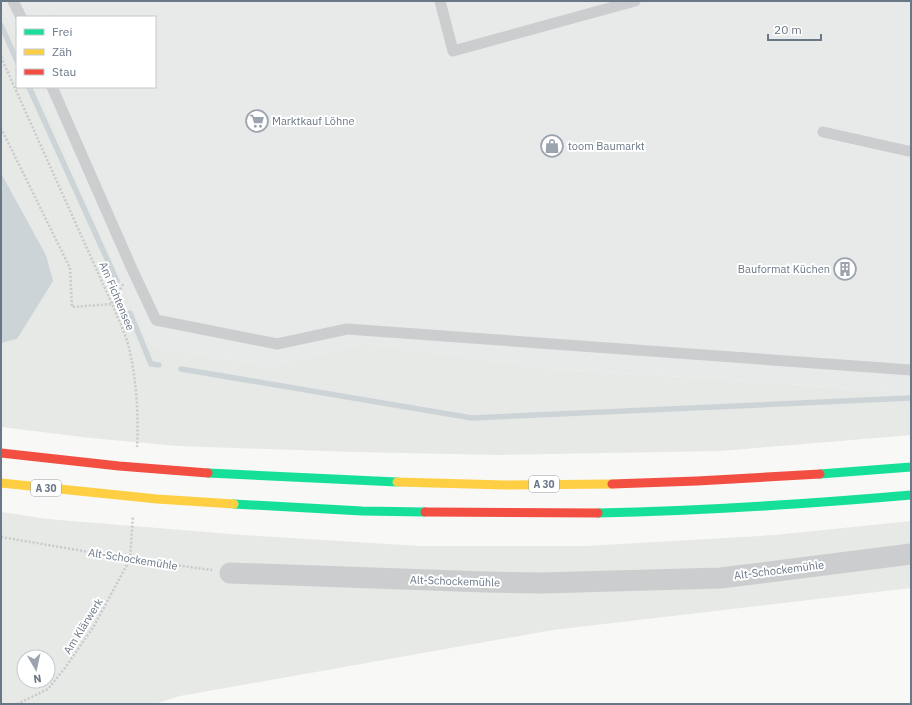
<svg xmlns="http://www.w3.org/2000/svg" width="912" height="705" font-family="'IBM Plex Sans',sans-serif">
<style>
.built{fill:#e8e9e9}
.green{fill:#e6e9e5;fill-rule:evenodd}
.water{fill:#cdd4d7}
.lines{fill:none;stroke-linecap:round;stroke-linejoin:round}
.stream{stroke:#cdd4d7;stroke-width:5.5}
.path{stroke:#c9cacb;stroke-width:2.5;stroke-dasharray:2 2;stroke-linecap:butt}
.lane{stroke:#cccdce;stroke-width:11}
.street{stroke:#cccdce;stroke-width:21}
.fast{stroke:#16e098;stroke-width:9}
.slow{stroke:#ffcf43;stroke-width:9}
.jam{stroke:#f24e42;stroke-width:9}
.labels{text-anchor:middle;dominant-baseline:central;stroke-width:4;stroke-linejoin:round;paint-order:stroke}
.shield{fill:#fff;stroke:#96a0aa;stroke-width:1}
.shield-label{font-size:10px;font-weight:bold;fill:#697786}
.poi-label{font-size:11px;fill:#697786;stroke:#fff;text-anchor:start}
.street-label{font-size:11px;fill:#697786;stroke:#fff}
</style>
<rect width="100%" height="100%" fill="#f8f8f7"/>
<path class="built" d="M1,1h910v393l-134,-11 -222,-14 -191,-26 -94,23 -119,-20 -113,-259h117v-70h-138v21z"/>
<g class="green">
<path d="M1,2l16,36v49h21l113,259 119,20 94,-23 191,26 222,14 134,11v41l-191,16 -220,4 -144,-3 -179,-6 -86,-8 -90,-11v-84l16,-4 29,-84 -45,-82z"/>
<path d="M1,512l47,7 36,3 159,13 177,11h166l189,-11 136,-14v67l-358,42 -373,66 -26,8h-153zM24,657h24v24h-24z"/>
</g>
<path class="water" d="M1,173l45,82 7,26 -36,58 -16,4z"/>
<g class="lines">
<g class="stream">
<path d="M1,25l16,36"/>
<path d="M29,87l88,194"/>
<path d="M130,313l21,51 8,1"/>
<path d="M181,369l291,49 438,-20"/>
</g>
<g class="path">
<path d="M51,17l2,-1"/>
<path d="M1,57l111,247c5,12 11,24 15,37 9,30 12,75 10,106"/>
<path d="M1,128l69,140 2,39 40,-3 12,-21"/>
<path d="M1,537l129,22 82,11"/>
<path d="M17,704l31,-15 17,-21 29,-42 36,-67 3,-43"/>
</g>
<g class="lane">
<path d="M13,1l8,16"/>
<path d="M440,1l13,50 182,-50"/>
<path d="M52,87l80,182 24,51 121,24 70,-15 564,41"/>
<path d="M823,132l85,19h3"/>
</g>
<path class="street" d="M230,573l256,9 56,1 179,-5 190,-24"/>
<g class="fast">
<path d="M208,473l189,9"/>
<path d="M820,474l91,-7"/>
<path d="M234,504l128,7 63,1"/>
<path d="M598,513c105,-2 209,-9 313,-18"/>
</g>
<g class="slow">
<path d="M397,482l108,3 107,-1"/>
<path d="M1,483l156,16 77,5"/>
</g>
<g class="jam">
<path d="M1,453l118,13 89,7"/>
<path d="M612,484l85,-3 123,-7"/>
<path d="M425,512l173,1"/>
</g>
</g>
<defs>
<g id="supermarket-ring" transform="scale(1.15)"><circle r="9.5" fill="#fff" stroke="#9ba4ae" stroke-width="1.5"/><path d="M-6-5.5h2.5l.6 2H6L4.5 2H-2.5L-4.4-4H-6ZM-1.5 3.2a1.3 1.3 0 1 0 .1 0ZM3 3.2a1.3 1.3 0 1 0 .1 0Z" fill="#9ba4ae"/></g>
<g id="shop-ring" transform="scale(1.15)"><circle r="9.5" fill="#fff" stroke="#9ba4ae" stroke-width="1.5"/><path d="M-5-2.5h2.3a2.7 3.5 0 0 1 5.4 0H5L5.5 6h-11ZM-1.5-2.5h3a1.5 2.3 0 0 0-3 0Z" fill="#9ba4ae"/></g>
<g id="building-ring" transform="scale(1.15)"><circle r="9.5" fill="#fff" stroke="#9ba4ae" stroke-width="1.5"/><path d="M-4-6H4V6H1V3H-1V6H-4ZM-2.5-4.3h1.7v1.8h-1.7ZM.8-4.3h1.7v1.8H.8ZM-2.5-1h1.7V.8h-1.7ZM.8-1h1.7V.8H.8Z" fill="#9ba4ae"/></g>
</defs>
<g fill-rule="evenodd">
<use href="#supermarket-ring" x="257" y="121"/>
<use href="#shop-ring" x="552" y="146"/>
<use href="#building-ring" x="845" y="269"/>
</g>
<g class="labels">
<g class="shield">
<rect x="529" y="476" width="30" height="16" rx="3"/>
<rect x="31" y="480" width="30" height="16" rx="3"/>
</g>
<g class="shield-label">
<text x="544" y="484">A 30</text>
<text x="46" y="488">A 30</text>
</g>
<g class="poi-label">
<text x="272" y="121">Marktkauf Löhne</text>
<text x="568" y="146">toom Baumarkt</text>
<text x="830" y="269" text-anchor="end">Bauformat Küchen</text>
</g>
<g class="street-label">
<text transform="translate(117 296) rotate(67)">Am Fichtensee</text>
<text transform="translate(133 559) rotate(9)">Alt-Schockemühle</text>
<text transform="translate(779 570) rotate(-7)">Alt-Schockemühle</text>
<text transform="translate(455 581) rotate(2)">Alt-Schockemühle</text>
<text transform="translate(83 626) rotate(-58)">Am Klärwerk</text>
</g>
</g>
<rect width="912" height="705" fill="none" stroke="#697786" stroke-width="4"/>
<rect x="16" y="16" width="140" height="72" fill="#ffffff" stroke="#c3c9cf"/>
<rect x="24" y="29" width="20" height="6" fill="#16e098" stroke="#c3c9cf"/>
<text x="52" y="36" font-size="12" fill="#697786">Frei</text>
<rect x="24" y="49" width="20" height="6" fill="#ffcf43" stroke="#c3c9cf"/>
<text x="52" y="56" font-size="12" fill="#697786">Zäh</text>
<rect x="24" y="69" width="20" height="6" fill="#f24e42" stroke="#c3c9cf"/>
<text x="52" y="76" font-size="12" fill="#697786">Stau</text>
<g transform="translate(36 669) rotate(171)"><circle r="19" fill="#ffffff" stroke="#c3c9cf"/>
<path d="M0-3L7 15L0 10L-7 15Z" fill="#9ba4ae"/>
<text y="-6" font-size="11" font-weight="bold" text-anchor="middle" fill="#697786">N</text>
</g>
<path d="M768 34v6h53v-6" fill="none" stroke="#697786" stroke-width="2"/>
<text x="774" y="34" font-size="12" fill="#697786" stroke="#ffffff" stroke-width="3" paint-order="stroke">20 m</text>
</svg>
